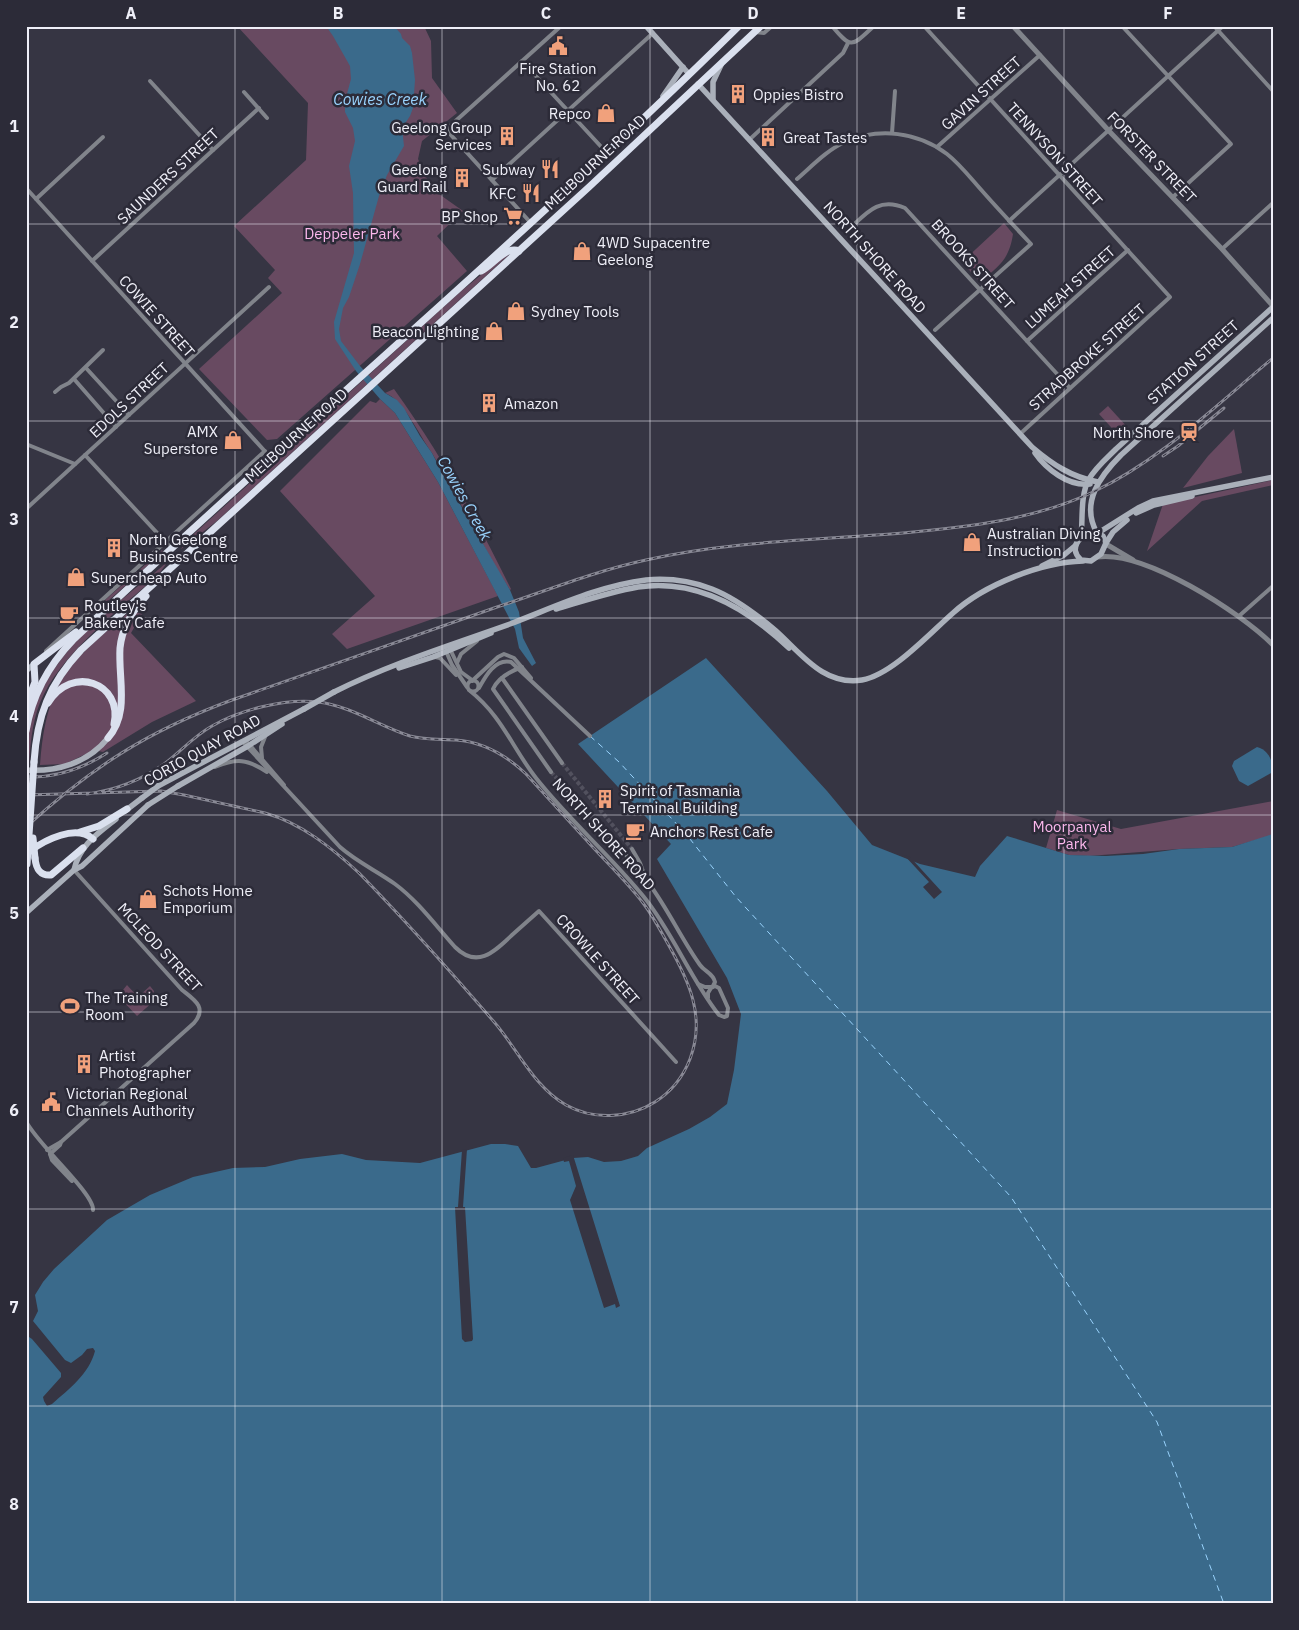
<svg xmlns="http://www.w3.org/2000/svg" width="1299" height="1630" font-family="'IBM Plex Sans',sans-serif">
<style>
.green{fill:#684a61}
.water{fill:#3a6a8b}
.pier{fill:#363543}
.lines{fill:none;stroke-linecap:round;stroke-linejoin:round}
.ferry{stroke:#99d3fd;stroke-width:1;stroke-dasharray:6 5;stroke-linecap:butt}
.minor-tunnel{stroke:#52515e;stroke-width:4;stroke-dasharray:4 2;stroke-linecap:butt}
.minor{stroke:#81848b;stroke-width:4}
.tertiary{stroke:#81848b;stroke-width:5}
.secondary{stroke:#aab0ba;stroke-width:5.5}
.trunk{stroke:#dae0ee;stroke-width:7}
.rail-casing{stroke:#898995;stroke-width:3}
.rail{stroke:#2c2b38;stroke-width:1;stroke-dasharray:4;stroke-linecap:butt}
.secondary-bridge{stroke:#aab0ba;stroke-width:5.5}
.trunk-bridge{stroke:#dae0ee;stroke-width:7}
.grid{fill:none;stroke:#efeff8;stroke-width:1;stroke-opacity:0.55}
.labels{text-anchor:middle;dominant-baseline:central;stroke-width:5;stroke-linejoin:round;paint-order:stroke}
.poi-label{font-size:15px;fill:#efeff8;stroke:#2c2b38;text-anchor:start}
.street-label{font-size:15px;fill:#efeff8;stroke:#2c2b38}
.park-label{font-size:15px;fill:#fcb8ed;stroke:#2c2b38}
.water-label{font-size:16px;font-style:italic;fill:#99d3fd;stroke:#2c2b38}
.neatline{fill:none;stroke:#efeff8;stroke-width:2}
.grid-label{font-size:16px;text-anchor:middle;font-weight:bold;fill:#efeff8}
</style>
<rect width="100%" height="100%" fill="#363543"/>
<g class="green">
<path d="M237,26h187l7,15 1,37 25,35 -35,28 -4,18 8,18 13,17 24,17 -26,25 30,35 -190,168 -10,1 -68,-71 83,-76 -14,-15 7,-8 -41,-44 72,-66 2,-57z"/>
<path d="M1004,223l9,11c-4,26 -14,32 -33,48l-18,-20z"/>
<path d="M512,252l-295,269 -36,28 4,-7 274,-249 46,-38z"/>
<path d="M394,389c45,62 83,131 117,200l-1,1 -12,-19 -66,-118c-13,-18 -28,-53 -47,-60z"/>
<path d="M380,399l15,14 43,69 60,114 -151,53 -15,-15 43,-38 -95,-105 90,-90 6,2z"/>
<path d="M1108,406l21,23 -9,8 -21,-23z"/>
<path d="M1234,429l8,44 -59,15 25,-32z"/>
<path d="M1273,480v5l-71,16 -55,50 16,-47z"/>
<path d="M162,550l1,2 -56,50 -2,-2z"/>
<path d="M170,559l-12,16c-38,34 -91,74 -114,119 -11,21 -13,45 -15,68h-2c-3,-78 50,-126 105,-171 13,-11 26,-20 38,-32z"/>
<path d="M130,611l12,3 -11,19 65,68 -44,21 -49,30 -9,-2 -29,14 -25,1c2,-28 6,-57 20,-82 14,-27 47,-51 70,-72z"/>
<path d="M1273,801v34l-41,12 -53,2 -90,7 -20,-1 -23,-7 11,-38 64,19z"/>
<path d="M127,985l11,12 12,-11 4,5v10l-17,15 -19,-20z"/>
</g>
<g class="water">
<path d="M326,26h68l7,8 1,4 8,8 2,7 3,27 -2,28 -3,8 -8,12 2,18 -17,29 -8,21 -19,68 -11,33 -6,11 -4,21 2,12 19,25 25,27 12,7 7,8 16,28 12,17 14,27 64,110 9,22 4,26 13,25 -4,3 -13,-18 -4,-19 -77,-147 -43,-69 -15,-14 -24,-28 -21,-32 -1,-17 20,-69 -1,-60 -4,-27 6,-25 -2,-13 -8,-16v-11l6,-22 -1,-13 -17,-30z"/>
<path d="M706,658l121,133 45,54 48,19 55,13 5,-11 27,-30 62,19 37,1 37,-2 36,-5 53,-2 41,-13v770h-1247v-269l6,4 29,34v4l-18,20 1,4 3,5 5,-2c17,-15 37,-30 43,-53l-2,-3 -6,1 -5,6 -11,8 -6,-3 -32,-39 5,-10 -3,-16 8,-13 11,-13 53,-49 43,-25 43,-18 40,-9 32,-1 35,-8 42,-5 24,6 54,3 71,-19h14l13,2 13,22h5l37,-10 15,-1 16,5 17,-1 17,-5 9,-8 42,-19 21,-12 17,-13 7,-34 7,-56 -14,-36 -70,-119 14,-15 -93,-100z"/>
<path d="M1257,747c11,3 16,13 16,25l-25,14 -9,-5 -7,-15 2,-5z"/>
</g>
<g class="pier">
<path d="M904,855l6,2 32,35 -8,7 -11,-12 6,-5z"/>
<path d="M467,1149l-4,58h2l8,132 -1,2 -7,1 -3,-3 -7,-132h3l4,-57z"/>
<path d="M573,1155l47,151 -4,2 -1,-4 -11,4 -34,-108 6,-14 -7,-25 -5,1 -1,-4z"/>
</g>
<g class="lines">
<path class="ferry" d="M590,736l29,26 67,72 50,63 275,300 146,225 67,182"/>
<g class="minor-tunnel">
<path d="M562,763l70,86"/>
<path d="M551,772l75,83"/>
</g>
<g class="minor">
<path d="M832,26c20,24 20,20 42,0"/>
<path d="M924,26l246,271 -150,137"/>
<path d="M1122,26l109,118 -58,53"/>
<path d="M1214,26l59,65"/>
<path d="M755,32l9,1 8,-7"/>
<path d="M522,61l84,91"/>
<path d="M150,81l63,69"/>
<path d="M244,92l23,26"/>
<path d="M892,133l3,-42"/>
<path d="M749,140l94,-87 5,-10"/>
<path d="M937,147l103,-92"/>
<path d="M797,179c15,-13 30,-29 48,-37 34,-15 73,-10 102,12 14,11 25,26 37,39 15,17 31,34 47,51l-96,86"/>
<path d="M492,180l161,-147"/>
<path d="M26,188l245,270"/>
<path d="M36,199l67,-62"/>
<path d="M1009,221l214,-195"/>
<path d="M530,222l-80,-88v-8l111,-100"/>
<path d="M846,232c19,-17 31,-36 59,-24l165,180"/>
<path d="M1222,249l51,-46"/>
<path d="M92,261l167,-153"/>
<path d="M1027,341l101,-91"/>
<path d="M86,368l43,47"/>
<path d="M74,379l42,48"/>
<path d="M55,392l6,-5 8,-4 34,-33"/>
<path d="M26,444l49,20"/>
<path d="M85,455l87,94"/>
<path d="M26,509l243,-222"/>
<path d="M1239,616l34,-30"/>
<path d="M450,649l11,23 11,8"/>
<path d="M46,651l219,-200"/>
<path d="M446,651l6,14 15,22"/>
<path d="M435,657l5,1 16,17"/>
<path d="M457,663l4,-9 16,-13"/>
<path d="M522,667c-11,4 -24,11 -29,22l58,83"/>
<path d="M502,678l60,85"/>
<circle cx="473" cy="686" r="5.5"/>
<path d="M472,681l26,-24 6,-3 10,4 17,20"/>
<path d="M479,688c6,-11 16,-30 32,-26l79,74"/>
<path d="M469,690c34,27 42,56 67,88 33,42 74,77 108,119 29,36 46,81 75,118l5,2 3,-1 1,-8 -9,-20 -4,-2 -4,2 -3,5v5"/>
<path d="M242,741l98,106c17,15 37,24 55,37 23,17 41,42 60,63 22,22 39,5 57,-12 9,-8 18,-16 27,-24l137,151"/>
<path d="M248,743l36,42"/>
<path d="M262,758l-1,-11 4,-10"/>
<path d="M215,767c22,-9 32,-8 52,5"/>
<path d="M632,849l8,14 6,17"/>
<path d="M626,855l17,21"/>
<path d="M650,885c19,26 32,55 50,80 5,7 13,8 15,17l-2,4"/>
<path d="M698,984l7,3h7"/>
<path d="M26,1121c9,21 69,73 67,89"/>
<path d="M47,1150l14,-8"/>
<path d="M50,1154l10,-9 1,-3 133,-119c14,-16 -1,-24 -12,-33l-108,-120"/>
<path d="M50,1154l2,6 20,21"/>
</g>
<g class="tertiary">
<path d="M1013,26l96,105 113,118 51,57"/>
<path d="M1106,544l27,16"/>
<path d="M1097,557c47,-7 143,55 176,88"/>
</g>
<g class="secondary">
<path d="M646,26l43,48"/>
<path d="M698,84l334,363c20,17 39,30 66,35"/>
<path d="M663,96l20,-29"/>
<path d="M713,99v-17l8,-17"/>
<path d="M1035,453c11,16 34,34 55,31"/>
<path d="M1136,513l18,-8 38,-9"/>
<path d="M1097,533c-17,-30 3,-57 24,-78l152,-137"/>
<path d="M1098,533l40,-25 15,-7 120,-24"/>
<path d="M1098,533l5,3 3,7 -5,11 -10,7 -10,-1c-15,-14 2,-28 17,-27z"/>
<path d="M1081,538c2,-19 -1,-43 8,-59 7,-12 18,-21 27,-30l157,-142"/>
<path d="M1106,543l7,-11 14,-12"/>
<path d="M1042,566l22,-11 12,-10"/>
<path d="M556,609c27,-8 54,-17 82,-22 58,-9 110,22 151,61"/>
<path d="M399,668l34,-11 58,-24"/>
<path d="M26,671l8,-7"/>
<path d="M334,692c56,-28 117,-47 176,-68 45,-17 88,-38 136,-44 22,-2 45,1 66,9 23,9 44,25 63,41 26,23 48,56 87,50 30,-5 68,-47 91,-67 31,-28 88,-51 130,-52"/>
<path d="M26,770c31,2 62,-7 82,-32"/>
<path d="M158,786l146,-77"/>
<path d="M178,786l70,-40 34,-22"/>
<path d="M125,811l17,-13"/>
<path d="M74,870c5,-24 23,-36 42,-51"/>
<path d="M26,913l48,-43 8,-4 66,-61"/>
</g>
<g class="trunk">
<path d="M481,271c11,-5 25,-26 38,-20"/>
<path d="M48,703c24,-39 75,-20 66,21"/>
<path d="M26,705l9,-23 -1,-18 42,-32"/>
<path d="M26,731c6,-36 22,-65 47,-91 219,-207 451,-402 666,-614"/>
<path d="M108,738c22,-25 10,-59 12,-90 2,-20 12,-37 26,-52"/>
<path d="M34,762c3,-46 15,-78 47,-112l508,-463 172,-161"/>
<path d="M80,832l19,-6 28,-17"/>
<path d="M30,851c15,-11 46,-27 63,-12"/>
<path d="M35,858c1,10 4,18 16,17l32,-27"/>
</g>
<g class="rail-casing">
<g id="rail">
<path d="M1163,456l15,-10 46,-38"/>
<path d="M26,777c30,1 56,-8 81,-24"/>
<path d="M26,795l135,-4 23,4 81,18c36,10 67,35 94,60 47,48 92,99 136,150 23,27 39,64 71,82 27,15 62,14 89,-3 16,-10 28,-25 35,-43 16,-42 -1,-78 -22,-115 -8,-14 -15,-28 -25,-41 -16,-21 -36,-40 -54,-60 -21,-23 -42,-46 -63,-69 -20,-19 -43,-32 -70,-34 -16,-1 -31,0 -46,-4 -31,-10 -59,-30 -92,-34 -33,-4 -78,8 -106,24 -18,10 -32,26 -48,38 -24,17 -48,26 -77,30"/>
<path d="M26,827c66,-60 122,-96 206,-127 88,-30 176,-62 265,-93 49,-16 98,-36 149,-47 84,-19 172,-20 257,-27 64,-6 131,-13 190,-41 68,-32 123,-87 180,-134"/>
</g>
</g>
<use href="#rail" class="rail"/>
<g class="secondary-bridge">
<path d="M304,709l30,-17"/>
<path d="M142,798l16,-12"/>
<path d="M148,805l30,-19"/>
</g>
<g class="trunk-bridge">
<path d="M33,838l2,20"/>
<path d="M27,864l7,-102"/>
</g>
</g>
<path class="grid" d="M235,26v1578M442,26v1578M650,26v1578M857,26v1578M1064,26v1578M26,224h1247M26,421h1247M26,618h1247M26,815h1247M26,1012h1247M26,1209h1247M26,1406h1247"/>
<defs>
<g id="civic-bare" transform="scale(1.5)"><path d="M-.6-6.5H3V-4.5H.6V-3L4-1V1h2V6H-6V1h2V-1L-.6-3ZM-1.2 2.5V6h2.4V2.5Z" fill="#f1a17c" stroke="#2c2b38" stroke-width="2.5" paint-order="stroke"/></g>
<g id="building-bare" transform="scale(1.5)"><path d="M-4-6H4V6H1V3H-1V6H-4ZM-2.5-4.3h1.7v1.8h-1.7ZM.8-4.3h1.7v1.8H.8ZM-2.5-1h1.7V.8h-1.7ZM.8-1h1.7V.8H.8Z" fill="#f1a17c" stroke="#2c2b38" stroke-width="2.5" paint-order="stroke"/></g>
<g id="shop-bare" transform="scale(1.5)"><path d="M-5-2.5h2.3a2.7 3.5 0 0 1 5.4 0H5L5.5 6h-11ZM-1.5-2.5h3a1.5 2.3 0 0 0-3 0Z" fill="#f1a17c" stroke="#2c2b38" stroke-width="2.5" paint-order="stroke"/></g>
<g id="restaurant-bare" transform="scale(1.5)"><path d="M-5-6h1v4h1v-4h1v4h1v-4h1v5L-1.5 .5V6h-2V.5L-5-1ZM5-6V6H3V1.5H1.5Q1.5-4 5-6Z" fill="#f1a17c" stroke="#2c2b38" stroke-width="2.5" paint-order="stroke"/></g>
<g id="supermarket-bare" transform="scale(1.5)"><path d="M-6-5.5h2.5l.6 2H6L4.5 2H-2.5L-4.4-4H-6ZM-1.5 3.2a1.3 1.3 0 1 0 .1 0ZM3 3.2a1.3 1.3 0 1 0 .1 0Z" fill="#f1a17c" stroke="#2c2b38" stroke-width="2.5" paint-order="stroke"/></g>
<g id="station-bare" transform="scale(1.5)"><path d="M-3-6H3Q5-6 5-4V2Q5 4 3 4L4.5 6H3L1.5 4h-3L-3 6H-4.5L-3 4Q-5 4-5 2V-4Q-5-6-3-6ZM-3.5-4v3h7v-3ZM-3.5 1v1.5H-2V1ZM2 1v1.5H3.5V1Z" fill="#f1a17c" stroke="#2c2b38" stroke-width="2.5" paint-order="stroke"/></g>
<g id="cafe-bare" transform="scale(1.5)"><path d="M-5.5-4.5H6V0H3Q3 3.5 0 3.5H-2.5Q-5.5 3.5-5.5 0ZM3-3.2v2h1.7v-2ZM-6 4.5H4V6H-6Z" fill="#f1a17c" stroke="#2c2b38" stroke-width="2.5" paint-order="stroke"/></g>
<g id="stadium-bare" transform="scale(1.5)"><path d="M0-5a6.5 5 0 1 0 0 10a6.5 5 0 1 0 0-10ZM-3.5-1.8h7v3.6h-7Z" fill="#f1a17c" stroke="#2c2b38" stroke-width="2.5" paint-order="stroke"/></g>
</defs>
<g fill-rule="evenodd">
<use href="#civic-bare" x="558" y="46"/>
<use href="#building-bare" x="738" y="94"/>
<use href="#shop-bare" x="606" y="113"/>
<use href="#building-bare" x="507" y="136"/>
<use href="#building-bare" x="768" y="137"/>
<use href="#restaurant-bare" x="550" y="169"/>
<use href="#building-bare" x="462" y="178"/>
<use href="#restaurant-bare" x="531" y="193"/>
<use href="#supermarket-bare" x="513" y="216"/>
<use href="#shop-bare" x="582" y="251"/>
<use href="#shop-bare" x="516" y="311"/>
<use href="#shop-bare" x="494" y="331"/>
<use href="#building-bare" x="489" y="403"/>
<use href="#station-bare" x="1189" y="432"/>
<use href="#shop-bare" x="233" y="440"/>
<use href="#shop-bare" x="972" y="542"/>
<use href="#building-bare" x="114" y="548"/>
<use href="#shop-bare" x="76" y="577"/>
<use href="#cafe-bare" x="69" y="614"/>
<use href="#building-bare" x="605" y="799"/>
<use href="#cafe-bare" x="635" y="831"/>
<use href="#shop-bare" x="148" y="899"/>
<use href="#stadium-bare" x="70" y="1006"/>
<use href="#building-bare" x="84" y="1064"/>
<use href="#civic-bare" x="51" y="1102"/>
</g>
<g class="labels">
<g class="poi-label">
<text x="558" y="68" text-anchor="middle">Fire Station<tspan x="558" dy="17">No. 62</tspan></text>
<text x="753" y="94">Oppies Bistro</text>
<text x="591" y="113" text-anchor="end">Repco</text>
<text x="492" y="127" text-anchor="end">Geelong Group<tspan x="492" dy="17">Services</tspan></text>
<text x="783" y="137">Great Tastes</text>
<text x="447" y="169" text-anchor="end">Geelong<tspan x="447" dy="17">Guard Rail</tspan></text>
<text x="535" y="169" text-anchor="end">Subway</text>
<text x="516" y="193" text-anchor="end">KFC</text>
<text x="498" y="216" text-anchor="end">BP Shop</text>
<text x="597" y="242">4WD Supacentre<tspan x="597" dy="17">Geelong</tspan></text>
<text x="531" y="311">Sydney Tools</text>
<text x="479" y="331" text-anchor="end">Beacon Lighting</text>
<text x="504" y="403">Amazon</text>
<text x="218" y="431" text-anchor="end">AMX<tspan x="218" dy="17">Superstore</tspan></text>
<text x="1174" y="432" text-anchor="end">North Shore</text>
<text x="987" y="533">Australian Diving<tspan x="987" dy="17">Instruction</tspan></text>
<text x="129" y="539">North Geelong<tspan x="129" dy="17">Business Centre</tspan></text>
<text x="91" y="577">Supercheap Auto</text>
<text x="84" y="605">Routley's<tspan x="84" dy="17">Bakery Cafe</tspan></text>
<text x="620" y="790">Spirit of Tasmania<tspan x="620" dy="17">Terminal Building</tspan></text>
<text x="650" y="831">Anchors Rest Cafe</text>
<text x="163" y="890">Schots Home<tspan x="163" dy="17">Emporium</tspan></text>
<text x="85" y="997">The Training<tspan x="85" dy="17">Room</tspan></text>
<text x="99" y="1055">Artist<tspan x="99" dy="17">Photographer</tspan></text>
<text x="66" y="1093">Victorian Regional<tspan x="66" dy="17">Channels Authority</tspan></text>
</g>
<g class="street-label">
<text transform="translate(981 93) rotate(-42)">GAVIN STREET</text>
<text transform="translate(1055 154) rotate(48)">TENNYSON STREET</text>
<text transform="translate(1152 157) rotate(46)">FORSTER STREET</text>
<text transform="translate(595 162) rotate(-43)">MELBOURNE ROAD</text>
<text transform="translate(168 176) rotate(-43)">SAUNDERS STREET</text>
<text transform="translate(875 257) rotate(48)">NORTH SHORE ROAD</text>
<text transform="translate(973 264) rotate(48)">BROOKS STREET</text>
<text transform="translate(1070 287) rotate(-42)">LUMEAH STREET</text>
<text transform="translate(157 316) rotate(48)">COWIE STREET</text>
<text transform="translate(1087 357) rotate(-42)">STRADBROKE STREET</text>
<text transform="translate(1193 362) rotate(-42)">STATION STREET</text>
<text transform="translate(129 400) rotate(-43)">EDOLS STREET</text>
<text transform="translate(296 435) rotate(-42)">MELBOURNE ROAD</text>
<text transform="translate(202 750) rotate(-29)">CORIO QUAY ROAD</text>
<text transform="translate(604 834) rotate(48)">NORTH SHORE ROAD</text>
<text transform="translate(160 947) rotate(47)">MCLEOD STREET</text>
<text transform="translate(598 959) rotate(48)">CROWLE STREET</text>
</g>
<g class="park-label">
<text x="352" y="233">Deppeler Park</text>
<text x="1072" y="826">Moorpanyal<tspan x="1072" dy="17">Park</tspan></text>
</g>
<g class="water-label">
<text x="380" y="99">Cowies Creek</text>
<text transform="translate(465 498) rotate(61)">Cowies Creek</text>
</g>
</g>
<rect width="1299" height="1630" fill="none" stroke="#2c2b38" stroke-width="55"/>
<rect x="28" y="28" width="1244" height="1574" class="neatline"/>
<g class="grid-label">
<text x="131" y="19">A</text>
<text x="338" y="19">B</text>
<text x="546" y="19">C</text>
<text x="753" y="19">D</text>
<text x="961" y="19">E</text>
<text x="1168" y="19">F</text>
<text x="14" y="132">1</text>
<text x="14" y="328">2</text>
<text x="14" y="525">3</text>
<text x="14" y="722">4</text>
<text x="14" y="919">5</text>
<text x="14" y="1116">6</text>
<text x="14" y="1313">7</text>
<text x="14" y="1510">8</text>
</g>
</svg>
